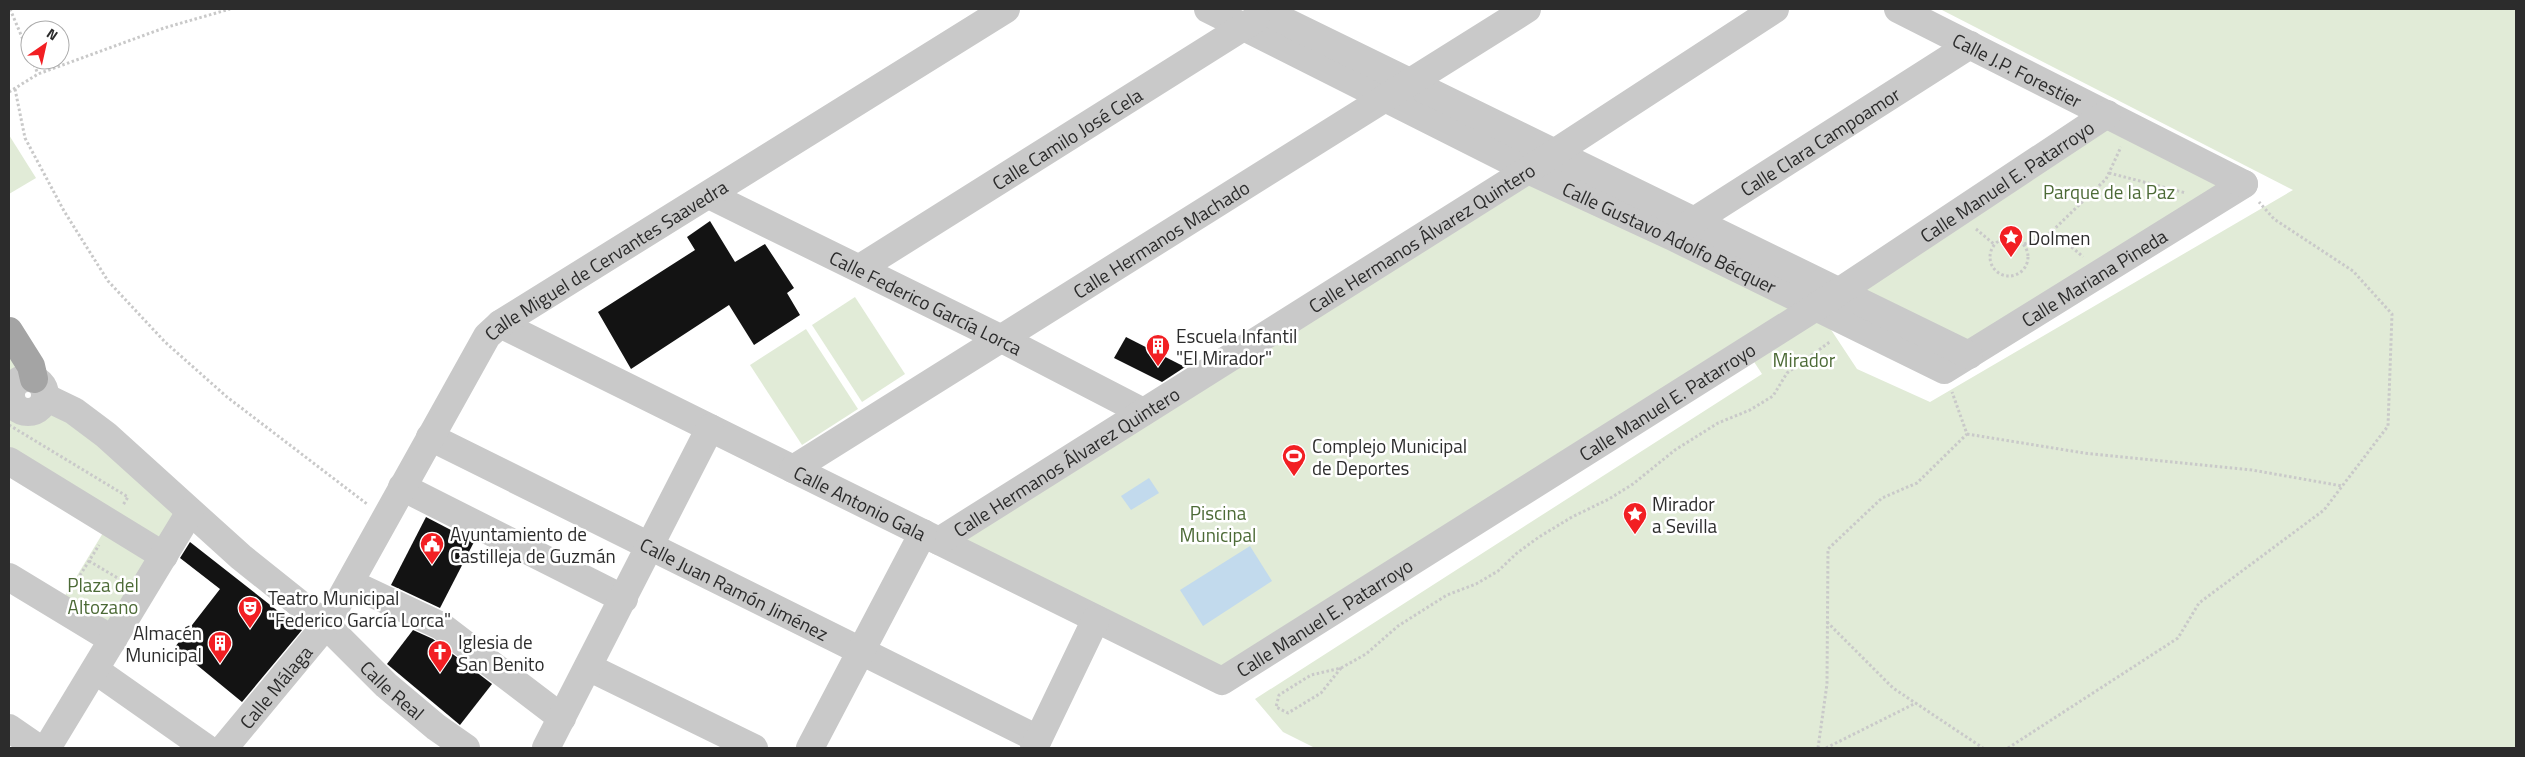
<svg xmlns="http://www.w3.org/2000/svg" width="2525" height="757" font-family="'Titillium Web',sans-serif">
<style>
.green{fill:#e1ebd7}
.water{fill:#c2daed}
.building{fill:#131313}
.lines{fill:none;stroke-linecap:round;stroke-linejoin:round}
.path{stroke:#c9c9c9;stroke-width:3;stroke-dasharray:2.5 2.5;stroke-linecap:butt}
.minor{stroke:#c9c9c9;stroke-width:28}
.major{stroke:#a4a4a4;stroke-width:28}
.labels{text-anchor:middle;dominant-baseline:central;stroke-width:5;stroke-linejoin:round;paint-order:stroke}
.street-label{font-size:19px;fill:#2c2c2c;stroke:#fff}
.park-label{font-size:19px;fill:#4c6a36;stroke:#fff}
.poi-label{font-size:19px;fill:#2c2c2c;stroke:#fff;text-anchor:start}
</style>
<rect width="100%" height="100%" fill="#fff"/>
<g class="green">
<path d="M1940,9h576v739h-1201l-32,-16 -28,-33 507,-325 -15,-23 -525,330 -283,-140 589,-371 288,137 41,62 73,33 363,-212z"/>
<path d="M2107,114l137,70 -275,171 -130,-63z"/>
<path d="M9,135l27,43 -27,16z"/>
<path d="M855,297l50,77 -43,28 -50,-77z"/>
<path d="M806,329l52,80 -56,36 -52,-80z"/>
<path d="M9,331l13,48 -5,2 -6,9 -2,-1z"/>
<path d="M9,396c2,2 3,7 6,10 8,10 22,6 28,-4l147,110 -77,128 -55,-33 51,-84 -100,-62z"/>
</g>
<g class="water">
<path d="M1149,478l10,15 -28,17 -10,-14z"/>
<path d="M1250,546l22,35 -69,45 -23,-36z"/>
</g>
<g class="building">
<path d="M710,221l25,41 30,-18 29,44 -7,5 13,22 -46,30 -25,-40 -98,64 -33,-57 97,-62 -8,-13z"/>
<path d="M1126,337l59,30 -23,15 -48,-24z"/>
<path d="M426,517l48,25 -34,66 -49,-23z"/>
<path d="M190,542l112,88 -60,72 -67,-55 45,-58 -40,-31z"/>
<path d="M413,630l20,9 59,45 -32,41 -73,-61z"/>
</g>
<g class="lines">
<g class="path">
<path d="M10,9l20,47"/>
<path d="M32,60l6,14"/>
<path d="M15,89l10,49 39,73 44,70 57,61 62,55 140,107"/>
<path d="M9,92l29,-18 126,-46 66,-19"/>
<path d="M2109,173l77,20"/>
<path d="M1976,229l19,16"/>
<circle cx="2009" cy="257" r="19"/>
<path d="M2045,238l61,-59 15,-32"/>
<path d="M2024,244c26,-10 39,-6 59,13"/>
<path d="M9,425l119,72 -5,8"/>
<path d="M1967,434l117,19 168,17 90,16"/>
<path d="M89,561l32,19"/>
<path d="M72,588l27,-43"/>
<path d="M1827,622l66,66 90,60"/>
<path d="M1341,668l-20,25 -33,20 -12,-6 3,-12 32,-20 30,-7 25,-14 32,-28 49,-31 29,-11 22,-13 19,-18 22,-16 33,-20 37,-18 24,-15 42,-34 43,-27 32,-13 23,-14 14,-23 44,-32"/>
<path d="M1818,748l9,-64 1,-135 54,-51 35,-15 50,-49 -15,-42"/>
<path d="M1826,748l90,-45"/>
<path d="M2008,748l170,-110 21,-35 125,-93 64,-84 4,-112 -39,-43 -79,-52 -15,-17"/>
</g>
<g class="minor">
<path id="s1" d="M1208,9l320,161 143,66 273,134 300,-186"/>
<path d="M1260,9l709,346"/>
<path id="s2" d="M1898,9l346,175"/>
<path id="s3" d="M709,195l293,144 141,73"/>
<path id="s4" d="M1683,228l287,-183"/>
<path id="s5" d="M860,268l396,-249"/>
<path id="s6" d="M500,324l722,357 594,-374 291,-193"/>
<circle cx="28" cy="395" r="17"/>
<path id="s7" d="M45,397l29,14 32,24 135,122 85,68 60,60 50,42 30,21"/>
<path id="s8" d="M430,437l608,302"/>
<path d="M9,461l155,95"/>
<path id="s9" d="M793,469l734,-460"/>
<path d="M402,487l222,112"/>
<path id="s10" d="M939,541l589,-371 247,-161"/>
<path d="M9,577l104,63"/>
<path d="M350,583l91,43 121,92"/>
<path d="M588,667l166,81"/>
<path d="M95,670l111,78"/>
<path d="M9,728l29,20"/>
<path d="M47,748l143,-236"/>
<path id="s11" d="M224,748l102,-123 161,-289 13,-12 506,-315"/>
<path d="M546,748l164,-320"/>
<path d="M810,748l113,-215"/>
<path d="M1034,748l62,-129"/>
</g>
<path class="major" d="M9,331l22,35 3,13"/>
</g>
<defs>
<g id="sight-pin" transform="scale(1.25)"><path d="M0 17L-7.5 6A9.5 9.5 0 1 1 7.5 6Z" fill="#f21f23" stroke="#fff"/><path d="M0-6L1.8-2.2L6-1.7L2.9 1.2L3.7 5.4L0 3.3L-3.7 5.4L-2.9 1.2L-6-1.7L-1.8-2.2Z" fill="#fff"/></g>
<g id="building-pin" transform="scale(1.25)"><path d="M0 17L-7.5 6A9.5 9.5 0 1 1 7.5 6Z" fill="#f21f23" stroke="#fff"/><path d="M-4-6H4V6H1V3H-1V6H-4ZM-2.5-4.3h1.7v1.8h-1.7ZM.8-4.3h1.7v1.8H.8ZM-2.5-1h1.7V.8h-1.7ZM.8-1h1.7V.8H.8Z" fill="#fff"/></g>
<g id="stadium-pin" transform="scale(1.25)"><path d="M0 17L-7.5 6A9.5 9.5 0 1 1 7.5 6Z" fill="#f21f23" stroke="#fff"/><path d="M0-5a6.5 5 0 1 0 0 10a6.5 5 0 1 0 0-10ZM-3.5-1.8h7v3.6h-7Z" fill="#fff"/></g>
<g id="civic-pin" transform="scale(1.25)"><path d="M0 17L-7.5 6A9.5 9.5 0 1 1 7.5 6Z" fill="#f21f23" stroke="#fff"/><path d="M-.6-6.5H3V-4.5H.6V-3L4-1V1h2V6H-6V1h2V-1L-.6-3ZM-1.2 2.5V6h2.4V2.5Z" fill="#fff"/></g>
<g id="theatre-pin" transform="scale(1.25)"><path d="M0 17L-7.5 6A9.5 9.5 0 1 1 7.5 6Z" fill="#f21f23" stroke="#fff"/><path d="M-5-5.5Q0-4 5-5.5V0Q5 5 0 6Q-5 5-5 0ZM-3.3-2.5H-1v1.5H-3.3ZM1-2.5H3.3v1.5H1ZM-2.8 1Q0 5.5 2.8 1Z" fill="#fff"/></g>
<g id="church-pin" transform="scale(1.25)"><path d="M0 17L-7.5 6A9.5 9.5 0 1 1 7.5 6Z" fill="#f21f23" stroke="#fff"/><path d="M-1.2-6h2.4v3.5h3.3v2.4h-3.3V6h-2.4V-.1h-3.3v-2.4h3.3Z" fill="#fff"/></g>
</defs>
<g fill-rule="evenodd">
<use href="#sight-pin" x="2011" y="237"/>
<use href="#building-pin" x="1158" y="346"/>
<use href="#stadium-pin" x="1294" y="456"/>
<use href="#sight-pin" x="1635" y="514"/>
<use href="#civic-pin" x="432" y="544"/>
<use href="#theatre-pin" x="250" y="608"/>
<use href="#building-pin" x="220" y="643"/>
<use href="#church-pin" x="440" y="652"/>
</g>
<g class="labels">
<g class="street-label">
<text stroke="none"><textPath href="#s2" startOffset="134">Calle J.P. Forestier</textPath></text>
<text stroke="none"><textPath href="#s5" startOffset="244">Calle Camilo José Cela</textPath></text>
<text stroke="none"><textPath href="#s4" startOffset="162">Calle Clara Campoamor</textPath></text>
<text stroke="none"><textPath href="#s6" startOffset="1736">Calle Manuel E. Patarroyo</textPath></text>
<text stroke="none"><textPath href="#s10" startOffset="570">Calle Hermanos Álvarez Quintero</textPath></text>
<text stroke="none"><textPath href="#s1" startOffset="515">Calle Gustavo Adolfo Bécquer</textPath></text>
<text stroke="none"><textPath href="#s9" startOffset="434">Calle Hermanos Machado</textPath></text>
<text stroke="none"><textPath href="#s11" startOffset="632">Calle Miguel de Cervantes Saavedra</textPath></text>
<text stroke="none"><textPath href="#s1" startOffset="996">Calle Mariana Pineda</textPath></text>
<text stroke="none"><textPath href="#s3" startOffset="242">Calle Federico García Lorca</textPath></text>
<text stroke="none"><textPath href="#s6" startOffset="1331">Calle Manuel E. Patarroyo</textPath></text>
<text stroke="none"><textPath href="#s10" startOffset="150">Calle Hermanos Álvarez Quintero</textPath></text>
<text stroke="none"><textPath href="#s6" startOffset="402">Calle Antonio Gala</textPath></text>
<text stroke="none"><textPath href="#s8" startOffset="340">Calle Juan Ramón Jiménez</textPath></text>
<text stroke="none"><textPath href="#s6" startOffset="926">Calle Manuel E. Patarroyo</textPath></text>
<text stroke="none"><textPath href="#s11" startOffset="80">Calle Málaga</textPath></text>
<text stroke="none"><textPath href="#s7" startOffset="456">Calle Real</textPath></text>
</g>
<g class="park-label">
<text x="2109" y="191">Parque de la Paz</text>
<text x="1804" y="359">Mirador</text>
<text x="1218" y="512">Piscina<tspan x="1218" dy="22">Municipal</tspan></text>
<text x="103" y="584">Plaza del<tspan x="103" dy="22">Altozano</tspan></text>
</g>
<g class="poi-label">
<text x="2028" y="237">Dolmen</text>
<text x="1176" y="335">Escuela Infantil<tspan x="1176" dy="22">"El Mirador"</tspan></text>
<text x="1312" y="445">Complejo Municipal<tspan x="1312" dy="22">de Deportes</tspan></text>
<text x="1652" y="503">Mirador<tspan x="1652" dy="22">a Sevilla</tspan></text>
<text x="450" y="533">Ayuntamiento de<tspan x="450" dy="22">Castilleja de Guzmán</tspan></text>
<text x="268" y="597">Teatro Municipal<tspan x="268" dy="22">"Federico García Lorca"</tspan></text>
<text x="202" y="632" text-anchor="end">Almacén<tspan x="202" dy="22">Municipal</tspan></text>
<text x="458" y="641">Iglesia de<tspan x="458" dy="22">San Benito</tspan></text>
</g>
</g>
<rect width="2525" height="757" fill="none" stroke="#2c2c2c" stroke-width="20"/>
<g transform="translate(45 45) rotate(34)"><circle r="24" fill="#ffffff" stroke="#ababab"/>
<path d="M0-4L9 19L0 12L-9 19Z" fill="#f21f23"/>
<text y="-8" font-size="14" font-weight="bold" text-anchor="middle" fill="#2c2c2c">N</text>
</g>
</svg>
